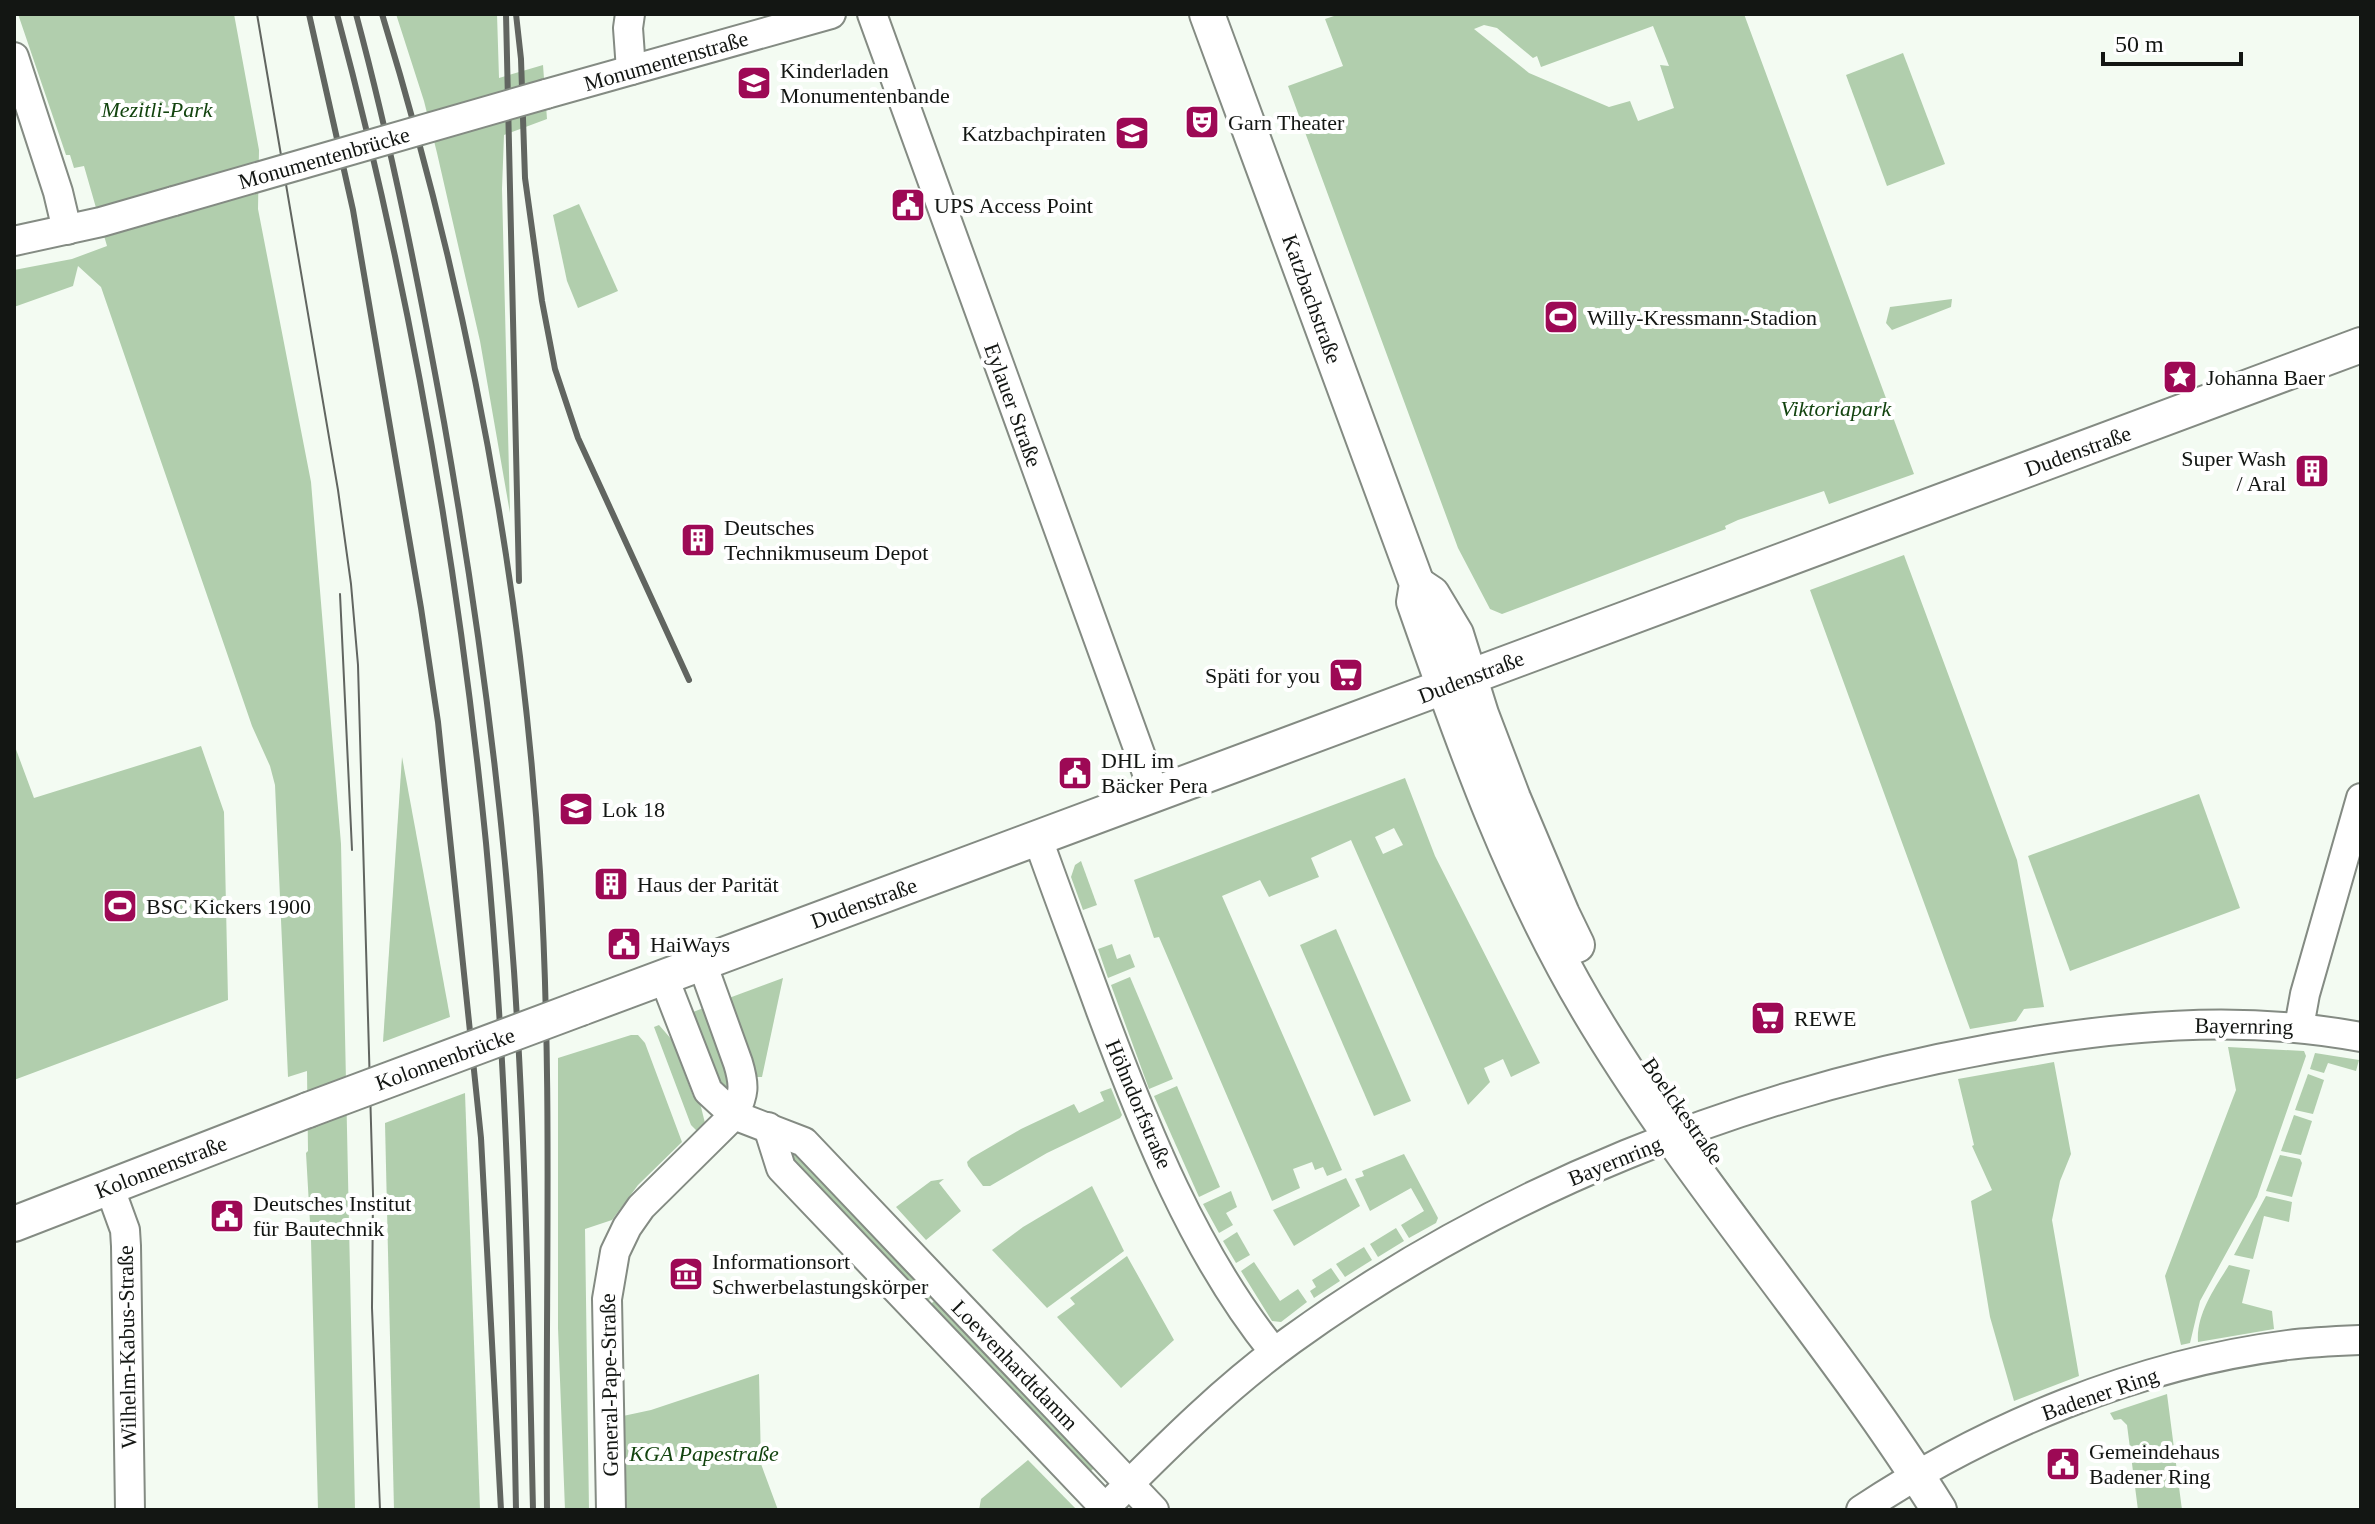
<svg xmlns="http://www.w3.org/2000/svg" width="2375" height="1524" font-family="'Times New Roman',serif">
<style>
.green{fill:#b1cead;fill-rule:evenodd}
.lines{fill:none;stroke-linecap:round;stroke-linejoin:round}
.minor-casing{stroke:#848b83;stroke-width:32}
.major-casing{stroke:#848b83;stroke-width:38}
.minor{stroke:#fff;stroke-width:28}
.major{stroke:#fff;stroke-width:34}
.tram{stroke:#616560;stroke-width:2}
.rail{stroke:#616560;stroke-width:6}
.minor-bridge-casing{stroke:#848b83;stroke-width:32;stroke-linecap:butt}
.major-bridge-casing{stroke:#848b83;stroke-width:38;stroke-linecap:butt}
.minor-bridge{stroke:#fff;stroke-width:28}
.major-bridge{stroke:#fff;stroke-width:34}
.labels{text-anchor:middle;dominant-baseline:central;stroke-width:8;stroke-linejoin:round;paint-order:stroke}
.street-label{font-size:22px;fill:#131613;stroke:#fff}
.poi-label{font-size:22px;fill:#131613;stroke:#fff;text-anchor:start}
.park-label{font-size:22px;font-style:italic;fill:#13440f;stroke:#fff}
</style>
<rect width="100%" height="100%" fill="#f3fbf2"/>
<g class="green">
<path d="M18,14h216l25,136 -1,59 53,273 30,362 14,666h-37l-7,-270 -5,-87 2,-2 -1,-80 -19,6 -13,-292 -5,-19 -18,-40 -151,-439 -23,-21 -5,20 -59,21v-37l58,-11 35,-13 -23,-80 -10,2 -4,-13h-4z"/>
<path d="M396,14h101l2,64 44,-13 4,54 -43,16 -2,54 8,324 -30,-172 -43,-188 -13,-52z"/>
<path d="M1340,14h404l170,460 -85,30 -5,-13 -86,29 -13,6 1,3 -224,85 -12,-5 -32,-61 -170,-462 55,-20 -18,-47zM1484,25l13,3 36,30 4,-2 4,11 112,-41 16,40 -9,-1 14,43 -36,13 -8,-20 -21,6 -80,-34 -55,-44z"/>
<path d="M1903,53l42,111 -58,22 -41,-111z"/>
<path d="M579,204l39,87 -40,17 -11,-27 -14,-66z"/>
<path d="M1952,299l-1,8 -59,23 -6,-7 4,-16z"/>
<path d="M1904,555l113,305 27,147 -20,2 -8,12 -46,8 -160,-439z"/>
<path d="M14,744l20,54 167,-52 23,66 4,188 -214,80z"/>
<path d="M402,757l48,260 -67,25z"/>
<path d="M1405,778l30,78 105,207 -29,14 -8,-18 -19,9 6,14 -22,23 -117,-265 -40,18 8,19 -50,20 -9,-17 -38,16 120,274 -15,6 -4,-9 -8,3 -3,-8 -19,7 7,19 -28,13 -113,-264 -5,1 -20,-58zM1394,828l9,17 -20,9 -8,-17z"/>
<path d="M2199,794l41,114 -170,63 -42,-115z"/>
<path d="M1081,861l16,44 -14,5 -12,-33 4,-12z"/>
<path d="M1336,929l75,172 -37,15 -74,-171z"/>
<path d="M1112,944l5,15 13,-5 5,13 -27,11 -10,-29z"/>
<path d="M1130,977l43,102 -24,10 -38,-104z"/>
<path d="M783,978l-21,99h-6l-27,-79z"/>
<path d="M706,1007l20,59 6,30 -5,2 -39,-84z"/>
<path d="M659,1025l13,15 21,56 5,-1 7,28 -3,13 -11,-11 -37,-98z"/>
<path d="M631,1035h7l7,8 37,99 -44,43 -26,35 -27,9 4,281h-24l-7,-182v-270z"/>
<path d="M2228,1047l76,4 2,5 -49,141 -57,104 -10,42 -9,2 -16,-69 71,-186z"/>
<path d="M2315,1053l44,7 -3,11 -28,-8 -4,10 -14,-4z"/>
<path d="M2054,1062l17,92 -11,27 -8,39 27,156 -65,25 -24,-84 -19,-116 21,-11 -20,-44 2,-1 -16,-66z"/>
<path d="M2308,1074l16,6 -11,34 -18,-4z"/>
<path d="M1177,1086l43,101 -21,10 -45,-101z"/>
<path d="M1111,1088l11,27 -2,3 -73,35 -57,33h-7l-15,-20 -1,-4 4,-4 50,-29 53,-25 5,9 25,-12 -4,-9z"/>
<path d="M465,1093l15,417h-86l-9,-387z"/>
<path d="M2294,1115l18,6 -11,34 -20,-4z"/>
<path d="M791,1148l145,145 -13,13 -136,-143z"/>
<path d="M1404,1154l34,64 -2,5 -27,15 -8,-13 23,-14 -13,-23 -41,23 -15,-32 9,-3 -2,-5z"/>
<path d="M2280,1155l20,4 2,4 -10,34 -26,-6z"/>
<path d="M1714,1164l176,239 21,31 -5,3 -197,-270z"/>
<path d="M1346,1178l14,28 -66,40 -21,-36z"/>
<path d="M944,1179l-5,4 22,28 -35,29 -30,-33 35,-26z"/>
<path d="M1092,1186l32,65 -77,57 -55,-58 31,-23z"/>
<path d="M1231,1191l6,16 -11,6 7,12 -14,8 -16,-29z"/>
<path d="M2266,1196l26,6 -3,20 -25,-6 -11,43 -19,-4z"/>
<path d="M1396,1228l8,13 -26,16 -8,-13z"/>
<path d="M1237,1232l13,23 -14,8 -13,-22z"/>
<path d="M1364,1247l8,13 -27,17 -9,-13z"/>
<path d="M1127,1256l47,84 -53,48 -64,-71 18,-13 -5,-6z"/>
<path d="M1254,1262l26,39 18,-12 9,13 -26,20 -9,-1 -31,-50z"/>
<path d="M2229,1265l21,5 -8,33 30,8 2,18 -76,13c-2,-28 17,-54 31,-77z"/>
<path d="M1331,1268l9,13 -26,17 -4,-7 6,-4 -4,-7z"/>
<path d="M939,1296l160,168 -14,12 -159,-167z"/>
<path d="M759,1374l2,90 17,46h-154l-1,-94 28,-6z"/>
<path d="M2167,1394l15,116h-44l-11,-85 -6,-6 -7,1 -4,-7z"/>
<path d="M1028,1460l49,50h-98l2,-11z"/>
</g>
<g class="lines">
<g class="minor-casing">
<g id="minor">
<path d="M630,14l-2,14 3,42"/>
<path d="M872,14l283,781"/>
<path d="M14,57l44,135 9,38"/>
<path d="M546,94l285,-80"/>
<path d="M14,241l87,-19 73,-21"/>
<path d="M1038,839c20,57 42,114 63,172 44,118 93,242 173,341"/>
<path d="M664,978l44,113 26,24 70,27 350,368"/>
<path d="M2299,1027l6,-33 56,-196"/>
<path d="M768,1127l13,41 326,342"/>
<path d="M109,1186l16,44 1,16 4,264"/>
<path d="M1105,1508c59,-59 118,-119 186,-168 207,-150 452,-247 703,-292 122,-22 245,-34 367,-11"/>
<path d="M611,1510l-4,-211 8,-47 12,-25 14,-20 93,-92c10,-21 11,-29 4,-52l-36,-100"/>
<path d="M1861,1510c126,-83 277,-146 427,-165 24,-3 49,-4 73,-5"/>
</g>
</g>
<g class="major-casing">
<g id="major">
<path d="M1207,14l210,570 -3,18c51,146 102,290 183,422 103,169 237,318 342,486"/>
<path d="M1417,584l15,10 24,40 25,80 32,84 49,116 15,31"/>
<path d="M581,1008l1780,-663"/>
<path d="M14,1224l294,-114"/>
</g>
</g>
<use href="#minor" class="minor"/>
<use href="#major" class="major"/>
<g class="tram">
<path d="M257,14l81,476 13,94 7,81 15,529 -1,114 8,202"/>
<path d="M340,594l12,256"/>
</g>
<g class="rail">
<path d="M309,14l44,196 68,398 17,114 43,416 20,372"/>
<path d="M337,14c72,270 121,550 149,829 21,222 26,444 30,667"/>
<path d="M356,14c36,134 63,271 88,408 32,182 57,365 70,549 12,180 15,359 19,539"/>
<path d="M382,14c85,278 140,567 158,858 13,212 5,425 7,638"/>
<path d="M506,14l13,567"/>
<path d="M516,14l5,45 4,119 17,123 13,68 23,69 111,242"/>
</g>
<g class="minor-bridge-casing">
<path id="minor-bridge" d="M174,201l372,-107"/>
</g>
<g class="major-bridge-casing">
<path id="major-bridge" d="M308,1110l273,-102"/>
</g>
<use href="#minor-bridge" class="minor-bridge"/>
<use href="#major-bridge" class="major-bridge"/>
</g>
<defs>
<g id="school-square" transform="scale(1.8)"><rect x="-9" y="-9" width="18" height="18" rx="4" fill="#9d0955" stroke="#fff"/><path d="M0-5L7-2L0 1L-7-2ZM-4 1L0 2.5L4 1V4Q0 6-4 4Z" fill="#fff"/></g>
<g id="theatre-square" transform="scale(1.8)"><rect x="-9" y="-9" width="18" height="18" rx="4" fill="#9d0955" stroke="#fff"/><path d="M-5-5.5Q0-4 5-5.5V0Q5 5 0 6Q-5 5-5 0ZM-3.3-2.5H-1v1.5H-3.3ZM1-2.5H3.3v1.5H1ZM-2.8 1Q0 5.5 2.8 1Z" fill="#fff"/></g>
<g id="civic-square" transform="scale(1.8)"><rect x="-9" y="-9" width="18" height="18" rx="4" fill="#9d0955" stroke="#fff"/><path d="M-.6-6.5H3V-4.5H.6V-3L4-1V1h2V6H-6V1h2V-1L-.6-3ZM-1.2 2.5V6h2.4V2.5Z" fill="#fff"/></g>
<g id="stadium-square" transform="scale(1.8)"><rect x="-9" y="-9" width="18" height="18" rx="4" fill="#9d0955" stroke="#fff"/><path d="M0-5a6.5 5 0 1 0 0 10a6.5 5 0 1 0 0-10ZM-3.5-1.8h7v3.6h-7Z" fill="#fff"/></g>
<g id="sight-square" transform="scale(1.8)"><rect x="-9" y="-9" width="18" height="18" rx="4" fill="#9d0955" stroke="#fff"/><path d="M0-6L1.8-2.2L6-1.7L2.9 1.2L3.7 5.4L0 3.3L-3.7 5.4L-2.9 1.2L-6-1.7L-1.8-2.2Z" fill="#fff"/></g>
<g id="building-square" transform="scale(1.8)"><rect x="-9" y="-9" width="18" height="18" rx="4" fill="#9d0955" stroke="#fff"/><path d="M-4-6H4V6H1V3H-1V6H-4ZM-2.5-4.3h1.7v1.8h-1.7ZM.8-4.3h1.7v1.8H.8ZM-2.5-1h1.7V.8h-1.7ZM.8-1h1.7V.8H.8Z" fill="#fff"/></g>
<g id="supermarket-square" transform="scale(1.8)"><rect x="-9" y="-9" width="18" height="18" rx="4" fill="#9d0955" stroke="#fff"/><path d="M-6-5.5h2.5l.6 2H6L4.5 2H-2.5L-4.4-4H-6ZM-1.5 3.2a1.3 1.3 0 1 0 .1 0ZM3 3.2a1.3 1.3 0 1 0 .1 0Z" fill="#fff"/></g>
<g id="museum-square" transform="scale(1.8)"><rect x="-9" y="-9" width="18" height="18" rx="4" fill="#9d0955" stroke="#fff"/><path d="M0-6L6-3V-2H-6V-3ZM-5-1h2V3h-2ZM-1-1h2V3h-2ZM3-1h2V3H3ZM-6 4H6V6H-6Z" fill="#fff"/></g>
</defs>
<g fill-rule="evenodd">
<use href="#school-square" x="754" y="83"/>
<use href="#theatre-square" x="1202" y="122"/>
<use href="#school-square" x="1132" y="133"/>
<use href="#civic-square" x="908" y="205"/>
<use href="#stadium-square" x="1561" y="317"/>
<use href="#sight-square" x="2180" y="377"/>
<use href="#building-square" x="2312" y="471"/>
<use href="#building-square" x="698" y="540"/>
<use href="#supermarket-square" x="1346" y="675"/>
<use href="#civic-square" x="1075" y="773"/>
<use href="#school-square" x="576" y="809"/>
<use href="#building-square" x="611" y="884"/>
<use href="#stadium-square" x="120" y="906"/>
<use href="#civic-square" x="624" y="944"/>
<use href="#supermarket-square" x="1768" y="1018"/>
<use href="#civic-square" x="227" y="1216"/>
<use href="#museum-square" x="686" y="1274"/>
<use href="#civic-square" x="2063" y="1464"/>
</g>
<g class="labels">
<g class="street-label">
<text transform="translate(666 61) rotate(-16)">Monumentenstraße</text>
<text transform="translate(324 158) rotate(-16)">Monumentenbrücke</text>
<text transform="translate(1312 299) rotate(70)">Katzbachstraße</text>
<text transform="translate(1013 405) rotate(70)">Eylauer Straße</text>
<text transform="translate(2078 451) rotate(-20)">Dudenstraße</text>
<text transform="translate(1471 677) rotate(-21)">Dudenstraße</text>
<text transform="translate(864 903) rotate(-20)">Dudenstraße</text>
<text transform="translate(2244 1026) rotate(1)">Bayernring</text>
<text transform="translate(445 1059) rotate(-20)">Kolonnenbrücke</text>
<text transform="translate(1139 1104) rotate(67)">Höhndorfstraße</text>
<text transform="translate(1683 1111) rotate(55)">Boelckestraße</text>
<text transform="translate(1615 1161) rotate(-22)">Bayernring</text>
<text transform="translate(161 1167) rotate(-21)">Kolonnenstraße</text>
<text transform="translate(127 1347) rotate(-91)">Wilhelm-Kabus-Straße</text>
<text transform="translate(1015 1365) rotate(46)">Loewenhardtdamm</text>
<text transform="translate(609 1385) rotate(-91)">General-Pape-Straße</text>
<text transform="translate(2100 1394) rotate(-19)">Badener Ring</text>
</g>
<g class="poi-label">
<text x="780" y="70">Kinderladen<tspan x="780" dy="25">Monumentenbande</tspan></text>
<text x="1228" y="122">Garn Theater</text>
<text x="1106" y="133" text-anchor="end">Katzbachpiraten</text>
<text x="934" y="205">UPS Access Point</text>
<text x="1587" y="317">Willy-Kressmann-Stadion</text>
<text x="2206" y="377">Johanna Baer</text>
<text x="2286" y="458" text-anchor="end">Super Wash<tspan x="2286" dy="25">/ Aral</tspan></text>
<text x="724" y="527">Deutsches<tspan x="724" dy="25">Technikmuseum Depot</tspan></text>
<text x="1320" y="675" text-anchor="end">Späti for you</text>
<text x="1101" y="760">DHL im<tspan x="1101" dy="25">Bäcker Pera</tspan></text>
<text x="602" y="809">Lok 18</text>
<text x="637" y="884">Haus der Parität</text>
<text x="146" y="906">BSC Kickers 1900</text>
<text x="650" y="944">HaiWays</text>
<text x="1794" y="1018">REWE</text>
<text x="253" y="1203">Deutsches Institut<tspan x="253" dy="25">für Bautechnik</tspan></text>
<text x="712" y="1261">Informationsort<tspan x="712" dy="25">Schwerbelastungskörper</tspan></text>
<text x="2089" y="1451">Gemeindehaus<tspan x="2089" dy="25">Badener Ring</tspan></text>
</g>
<g class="park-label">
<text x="157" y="109">Mezitli-Park</text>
<text x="1836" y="408">Viktoriapark</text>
<text x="704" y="1453">KGA Papestraße</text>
</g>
</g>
<rect width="2375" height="1524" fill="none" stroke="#131613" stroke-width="32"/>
<path d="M2103 52v12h138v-12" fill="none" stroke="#131613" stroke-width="4"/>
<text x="2115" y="52" font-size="24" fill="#131613" stroke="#ffffff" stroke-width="6" paint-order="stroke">50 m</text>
</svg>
